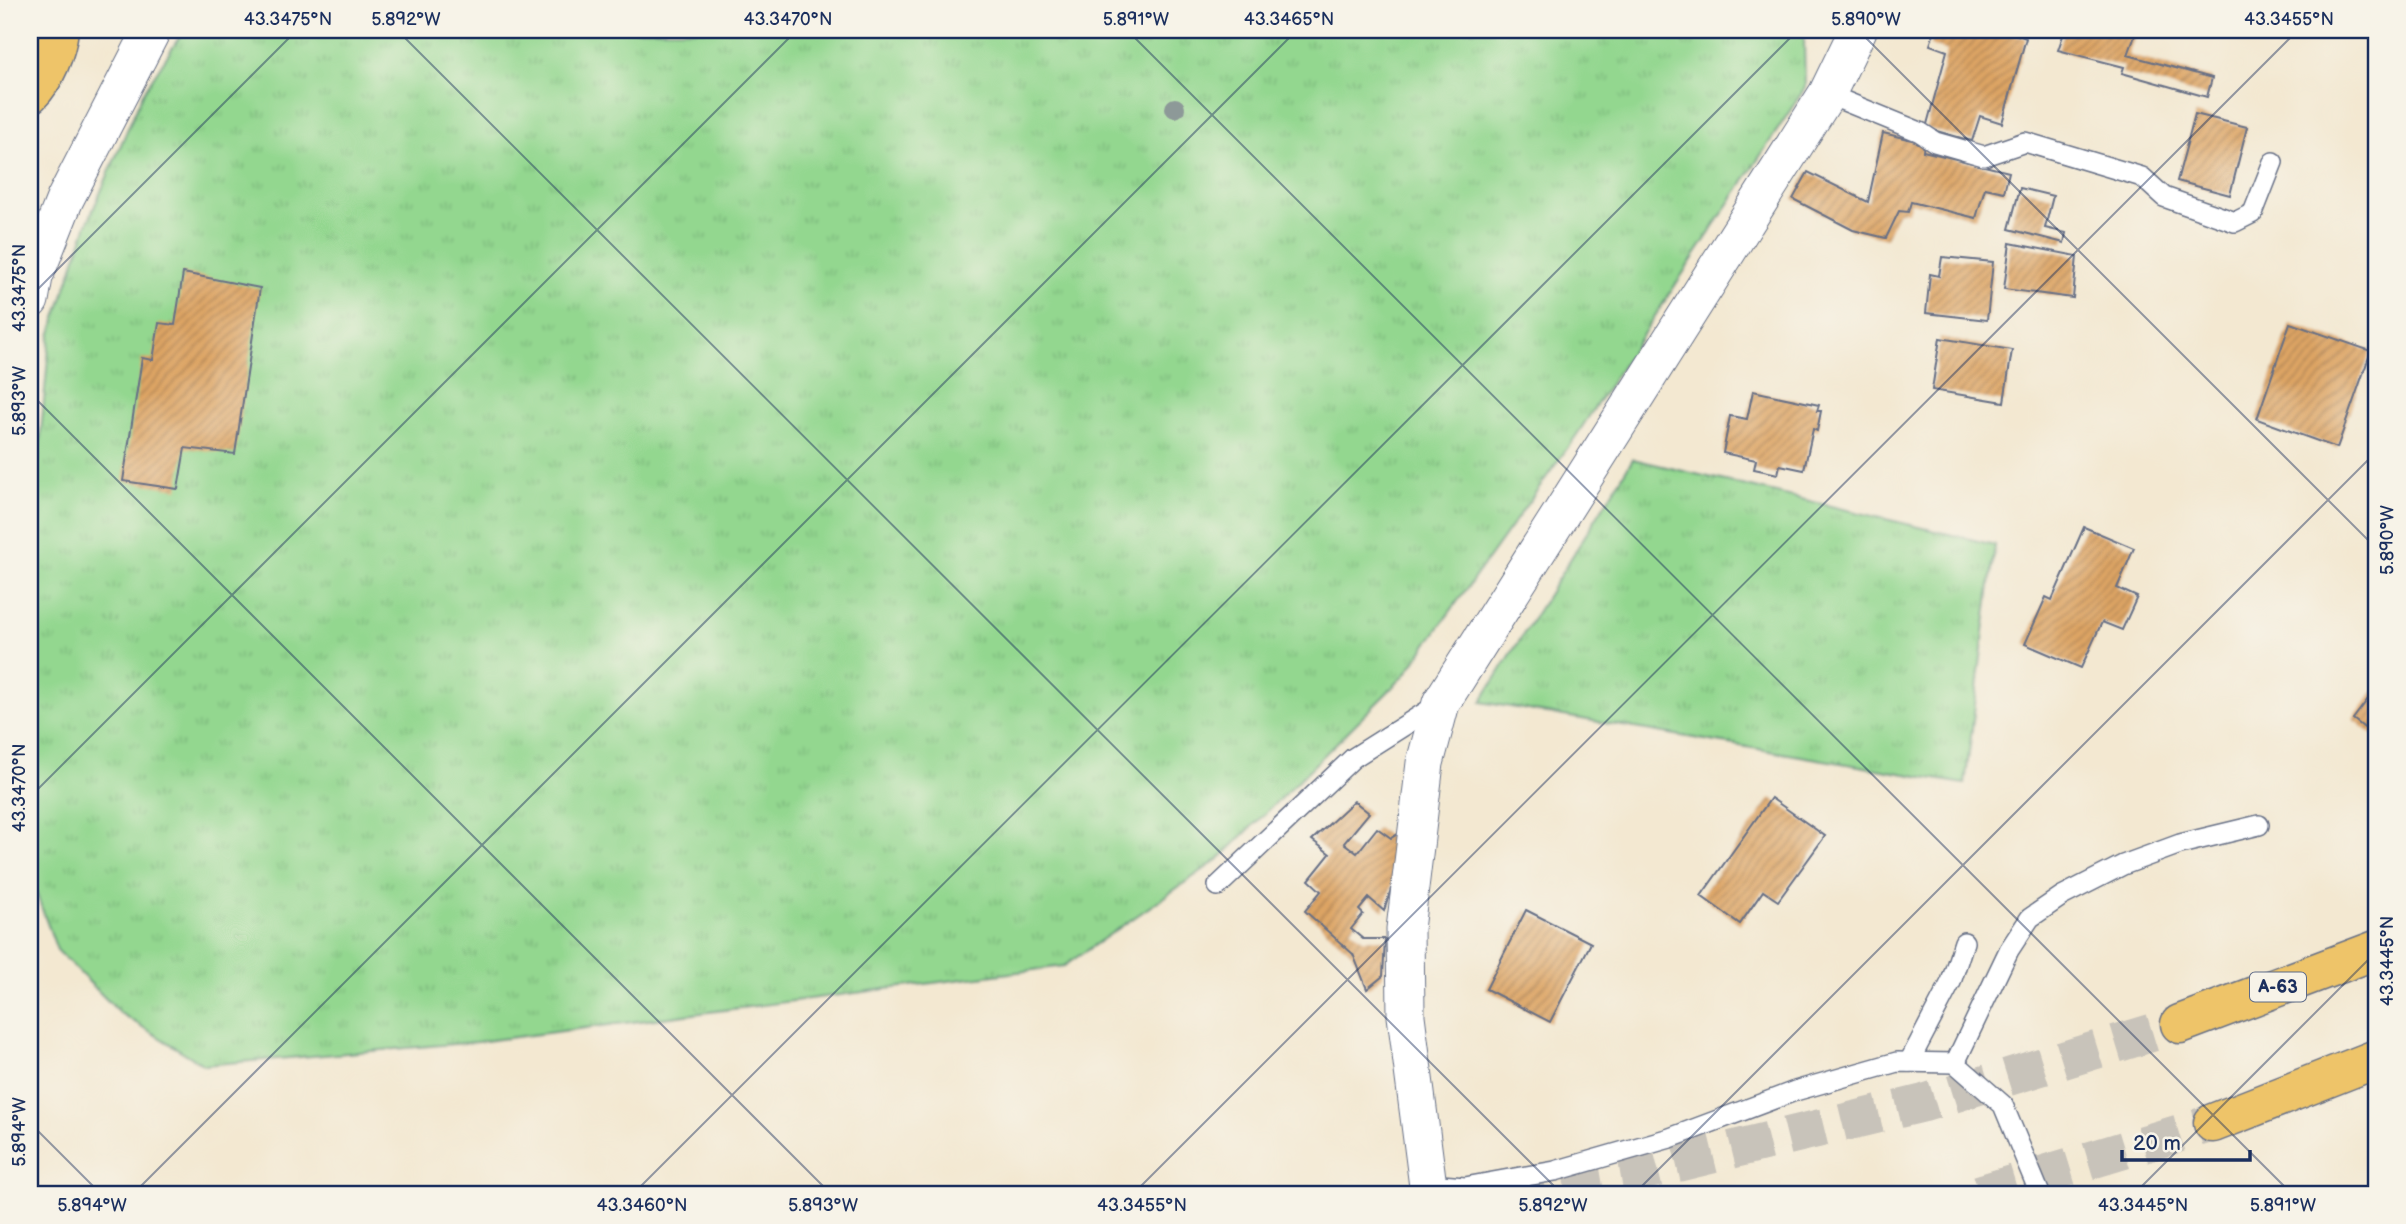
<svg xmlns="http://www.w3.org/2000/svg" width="2406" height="1224" font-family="'Balsamiq Sans',sans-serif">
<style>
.grass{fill:url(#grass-tufts);stroke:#578376;stroke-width:2}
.building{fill:url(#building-hatch)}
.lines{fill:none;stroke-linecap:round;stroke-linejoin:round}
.motorway-tunnel{stroke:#c8c3ba;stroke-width:38;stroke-dasharray:38 19;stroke-linecap:butt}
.service-casing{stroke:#677086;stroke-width:22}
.minor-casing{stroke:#677086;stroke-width:39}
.trunk-casing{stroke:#677086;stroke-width:41}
.motorway-casing{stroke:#677086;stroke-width:41}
.service{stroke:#fff;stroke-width:19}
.minor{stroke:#fff;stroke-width:37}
.trunk{stroke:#eec469;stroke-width:38}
.motorway{stroke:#eec469;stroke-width:38}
.tree{fill:#8d9998}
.ticks{fill:none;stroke:#1b2f5e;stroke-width:2;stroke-opacity:0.45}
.labels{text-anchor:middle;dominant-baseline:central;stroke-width:5;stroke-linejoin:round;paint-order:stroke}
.shield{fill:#f7f3e8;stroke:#5d6a87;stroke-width:2}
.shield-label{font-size:18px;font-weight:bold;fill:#1b2f5e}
.neatline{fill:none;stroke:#1b2f5e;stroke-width:2.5}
.ticks-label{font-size:18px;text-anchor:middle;fill:#1b2f5e}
</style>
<defs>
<pattern id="grass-tufts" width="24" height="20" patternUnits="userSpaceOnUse" patternTransform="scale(1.75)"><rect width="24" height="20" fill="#93d78f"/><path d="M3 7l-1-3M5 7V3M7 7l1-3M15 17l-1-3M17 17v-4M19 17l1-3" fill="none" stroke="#7eb97e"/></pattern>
<pattern id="building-hatch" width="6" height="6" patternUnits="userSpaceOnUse" patternTransform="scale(1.75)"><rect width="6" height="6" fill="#dda464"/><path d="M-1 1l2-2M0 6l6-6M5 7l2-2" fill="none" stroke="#b28656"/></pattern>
</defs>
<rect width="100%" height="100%" fill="#f7f3e8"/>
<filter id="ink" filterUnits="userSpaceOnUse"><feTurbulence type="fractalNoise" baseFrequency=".0143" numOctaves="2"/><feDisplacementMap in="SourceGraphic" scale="14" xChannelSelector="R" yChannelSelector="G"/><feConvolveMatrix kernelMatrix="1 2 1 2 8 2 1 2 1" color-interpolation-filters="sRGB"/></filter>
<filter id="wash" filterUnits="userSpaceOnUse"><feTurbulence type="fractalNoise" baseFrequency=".00686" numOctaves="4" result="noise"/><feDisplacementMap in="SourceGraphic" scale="28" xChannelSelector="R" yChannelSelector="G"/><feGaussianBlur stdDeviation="1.57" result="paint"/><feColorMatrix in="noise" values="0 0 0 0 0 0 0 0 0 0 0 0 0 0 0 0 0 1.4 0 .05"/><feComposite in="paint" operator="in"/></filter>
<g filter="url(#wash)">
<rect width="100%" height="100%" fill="#f3e8d1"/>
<g class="grass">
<path d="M184,30h1611l9,8 1,50 -229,348 -172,240 -185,183 -155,107 -587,76 -273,23 -84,-52 -63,-63 -27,-74v-325l20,-215 37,-112 56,-131z"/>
<path d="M1633,459l362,86 -30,239 -484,-82z"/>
</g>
<g id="blocks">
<g class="building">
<path d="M1925,30h80l21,8 -24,85 -22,-7 -8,25 -46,-13 21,-77 -17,-6 4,-12z"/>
<path d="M2065,30h72l-9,25 84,23 -5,19 -85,-24 2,-6 -66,-17z"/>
<path d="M2195,114l52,13 -17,68 -53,-14z"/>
<path d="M1883,133l41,10 -1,8 86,21 -5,20 -19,-4 -9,30 -65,-16 -3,10 -9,-1 -13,27 -33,-8 -60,-31 15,-27 60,30z"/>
<path d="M2020,188l33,8 -8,32 21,5 -2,10 -55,-14z"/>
<path d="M2010,243l67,13 -4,42 -69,-9z"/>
<path d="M1942,257l51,5 -6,58 -61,-7 4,-39 9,2z"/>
<path d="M183,273l77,15 -25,166 -50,-6 -7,41 -55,-8 19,-123 11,2 6,-37 16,2z"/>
<path d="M2290,323l81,28 -34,97 -80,-29z"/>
<path d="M1940,338l72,12 -8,52 -72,-12z"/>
<path d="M1753,391l66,14 -2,6h4l-4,20 -4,-2 -9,41 -24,-5 -2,9 -24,-5 2,-9 -33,-7 7,-37 17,3z"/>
<path d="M2084,527l50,21 -17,40 20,9 -15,33 -20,-8 -21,46 -56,-24 21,-47 6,3z"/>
<path d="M2374,691l2,2v44l-23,-18z"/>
<path d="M1771,798l54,38 -47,65 -15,-10 -23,33 -39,-28z"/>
<path d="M1354,801l15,12 -25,30 13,10 20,-25 14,10 10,-6 -1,28 -16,51 -15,-13 -10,12 4,4 -12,15 12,10h22l-2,37 -16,13 -14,-35 -48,-43 16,-20 -12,-11 21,-26 -18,-14z"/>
<path d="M1526,910l65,33 -41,79 -64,-33z"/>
</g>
</g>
</g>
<g filter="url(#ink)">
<use href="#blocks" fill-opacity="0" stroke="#677086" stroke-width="2"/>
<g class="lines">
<g class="motorway-tunnel">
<path d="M1508,1194l136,-23 280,-68 256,-79"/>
<path d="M1979,1194l234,-71"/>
</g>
<g class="service-casing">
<g id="service">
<path d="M1827,94l93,38 15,10 49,14 41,-14 117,35 22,20 71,25 18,-9 20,-51"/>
<path d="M1218,886l135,-128 87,-55"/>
<path d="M1909,1062l42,-80 13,-40"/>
<path d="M1955,1063l54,-113 21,-32 32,-22 61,-31 57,-21 79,-19"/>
<path d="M1429,1184l36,3 90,-16 115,-33 125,-47 102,-29 58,1 48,42 37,89"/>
</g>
</g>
<g class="minor-casing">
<g id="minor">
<path d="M30,300l4,-23 31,-78 87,-169"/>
<path d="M1429,1194l-23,-178 -1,-87 20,-166 16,-60 386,-609 31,-64"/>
</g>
</g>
<g class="trunk-casing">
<path id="trunk" d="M30,94c16,-16 26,-42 29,-64"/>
</g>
<g class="motorway-casing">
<g id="motorway">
<path d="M2180,1024l196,-74"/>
<path d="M2213,1123l163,-64"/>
</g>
</g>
<use href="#service" class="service"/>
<use href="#minor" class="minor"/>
<use href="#trunk" class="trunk"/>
<use href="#motorway" class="motorway"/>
</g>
<circle class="tree" cx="1175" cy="108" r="10"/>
</g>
<path class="ticks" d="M397,30l1165,1164M1127,30l1165,1164M1858,30l518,518M30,297l267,-267M30,393l801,801M30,797l767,-767M30,1123l71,71M133,1194l1164,-1164M633,1194l1165,-1164M1133,1194l1165,-1164M1634,1194l742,-742M2134,1194l242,-242"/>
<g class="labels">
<rect class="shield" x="2250" y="972.5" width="56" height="29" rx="5"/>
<g class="shield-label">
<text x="2278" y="987">A-63</text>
</g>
</g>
<rect width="2406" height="1224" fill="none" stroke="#f7f3e8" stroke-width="77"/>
<path d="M2122 1150v10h128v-10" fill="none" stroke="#1b2f5e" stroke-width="3.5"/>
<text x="2133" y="1150" font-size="21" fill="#1b2f5e" stroke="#f7f3e8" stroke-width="5" paint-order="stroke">20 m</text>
<rect x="38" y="38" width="2330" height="1148" class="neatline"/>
<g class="ticks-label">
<text x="288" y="25">43.3475°N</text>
<text x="406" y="25">5.892°W</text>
<text x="788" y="25">43.3470°N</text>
<text x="1136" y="25">5.891°W</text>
<text x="1289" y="25">43.3465°N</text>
<text x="1866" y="25">5.890°W</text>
<text x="2289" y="25">43.3455°N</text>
<text transform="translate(19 288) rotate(-90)" y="6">43.3475°N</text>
<text transform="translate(19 401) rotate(-90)" y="6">5.893°W</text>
<text transform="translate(2387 540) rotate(-90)" y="6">5.890°W</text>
<text transform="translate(19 788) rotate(-90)" y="6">43.3470°N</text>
<text transform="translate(2387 961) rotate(-90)" y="6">43.3445°N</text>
<text transform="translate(19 1132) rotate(-90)" y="6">5.894°W</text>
<text x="92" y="1211">5.894°W</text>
<text x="642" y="1211">43.3460°N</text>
<text x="823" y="1211">5.893°W</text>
<text x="1142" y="1211">43.3455°N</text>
<text x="1553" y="1211">5.892°W</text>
<text x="2143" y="1211">43.3445°N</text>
<text x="2283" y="1211">5.891°W</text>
</g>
</svg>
